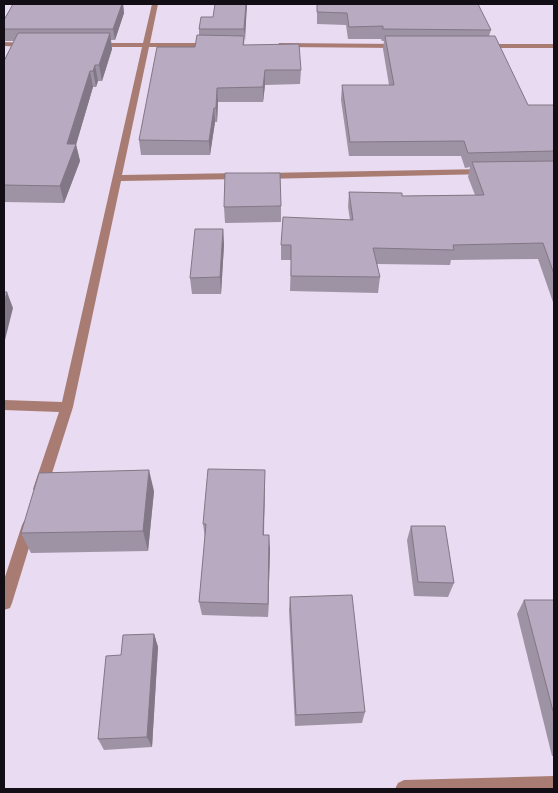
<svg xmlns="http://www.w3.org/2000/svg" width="558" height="793" font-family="Mulish,sans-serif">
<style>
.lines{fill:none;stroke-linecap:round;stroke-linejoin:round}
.street{fill:#a87b73;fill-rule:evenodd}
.wall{fill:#9e92a5}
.shaded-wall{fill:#817786}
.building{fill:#b8aac0;stroke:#817786}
</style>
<rect width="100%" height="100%" fill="#e9dbf1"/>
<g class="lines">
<g class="street">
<path d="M152,4h6l-8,39h62l4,2 -4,2h-63l-27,128 118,-2 5,3 -5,3 -119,2 -48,226 -26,82 -2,4 -5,2 -5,-2 -2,-4 26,-77 -55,-2v-10l58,2 80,-355h-45l-4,-2 4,-2h46z"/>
<path d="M4,42l25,1 4,2 -4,2 -25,-1z"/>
<path d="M279,43l120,1 4,2 -4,2 -117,-1 -4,-2z"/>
<rect x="481" y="44" width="73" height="4"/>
<path d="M485,169l3,1v4l-225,5 -5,-3 5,-3z"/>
<path d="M29,519l5,2 2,4 -24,78 -2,5 -6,2v-30l18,-55 2,-4z"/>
<path d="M554,776v13h-159l3,-6 6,-3z"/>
</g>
</g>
<g class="wall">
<path d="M13,4h110l1,9 -9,27h-4l1,9 -10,32h-4l-2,6h-3l-17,57 4,17 -16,42 -60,-1v-141l10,-20h-10v-21z"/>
<path d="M247,4l-3,41 57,25 -1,14 -35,1 -2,17h-45l-1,20h-2l-5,33h-69l-2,-15 56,-93 4,-12v-6l14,-12z"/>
<path d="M317,4l174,26 -2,6 39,69h26v200l-16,-46 -87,1 -1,5 -73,-1 3,13 -2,16 -88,-2 1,-31h-10v-15l69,-25 -2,-13 1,-15 53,4 73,-1 -7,-18 2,-10 -5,1 -4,-12h-112l-8,-56 1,-15h47l-6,-36 1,-8h-2l-1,-2h-33l-2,-14 -29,-1z"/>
<path d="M281,206v16l-56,1 -1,-16z"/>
<path d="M223,229l1,16 -3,49h-29l-2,-16z"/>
<path d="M265,485l-1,50 6,14 -2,68 -66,-2 -3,-13 6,-64 -2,-14z"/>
<path d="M154,491l-6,60 -117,2 -10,-20z"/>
<path d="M411,526l43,57 -6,14 -34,-1 -7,-56z"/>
<path d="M290,597l75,115 -3,11 -67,3 -6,-116z"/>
<path d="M524,600h30v156h-2l-35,-142z"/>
<path d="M154,634l4,13 -6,100 -48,3 -6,-11 23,-84z"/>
</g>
<g class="shaded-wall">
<path d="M122,4h1l1,9 -9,27 -2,-11z"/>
<path d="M246,4h1l-2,37 -1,-12z"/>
<path d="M110,33l2,16 -10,32 -3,-16z"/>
<path d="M95,65l3,16 -2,6 -3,-16z"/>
<path d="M265,70v15l-2,17v-15z"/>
<path d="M90,71l3,16 -17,58 4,16 -16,42 -4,-17 7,-42z"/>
<path d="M217,88l1,14 -1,20 -1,-14z"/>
<path d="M214,108l1,14 -5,33 -1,-14z"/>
<path d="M223,229l1,16 -3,49 -1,-17z"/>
<path d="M7,292l6,16 -9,36v-40z"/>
<path d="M149,470l5,21 -6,60 -5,-20z"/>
<path d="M265,470v15l-2,64v-14z"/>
<path d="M269,535l1,14 -2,68v-13z"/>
<path d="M154,634l4,13 -6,100 -5,-10z"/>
</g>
<g class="building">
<path d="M13,4h109l-9,25h-109v-9z"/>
<path d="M215,4h31l-2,25h-45l2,-12h12z"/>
<path d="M317,4h161l13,26 -108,-1v-3l-34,1 -2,-14 -30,-1z"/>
<path d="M18,33h92l-11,32h-4l-2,6h-3l-23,73h9l-16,42 -56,-1v-124z"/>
<path d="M197,35l47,1 -1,9 56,-1 2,26h-36l-2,17 -46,1 -1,20h-2l-5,33 -70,-1 18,-93h38z"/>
<path d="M385,36h110l33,69h26v46l-86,2 -4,-12 -114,1 -8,-57h52z"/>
<path d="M554,161v113l-11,-31 -90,2 1,5 -81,-2 7,29 -89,-1v-31h-10l2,-28 70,3 -4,-28 53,1v3l82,-1 -12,-33z"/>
<path d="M225,173h55l1,33 -57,1z"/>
<path d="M195,229h28l-3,48 -30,1z"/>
<path d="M4,292h3l-3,12z"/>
<path d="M208,469l57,1 -2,65h6l-1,69 -69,-2 7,-78h-3z"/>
<path d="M149,470l-6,61 -122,2 18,-60z"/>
<path d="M411,526h34l9,57 -36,-1z"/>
<path d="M352,595l13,117 -69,3 -6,-118z"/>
<path d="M524,600h30v115z"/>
<path d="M154,634l-7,103 -49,2 8,-83 15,-1 2,-20z"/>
</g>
<rect width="558" height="793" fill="none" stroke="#130e16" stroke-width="10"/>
</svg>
